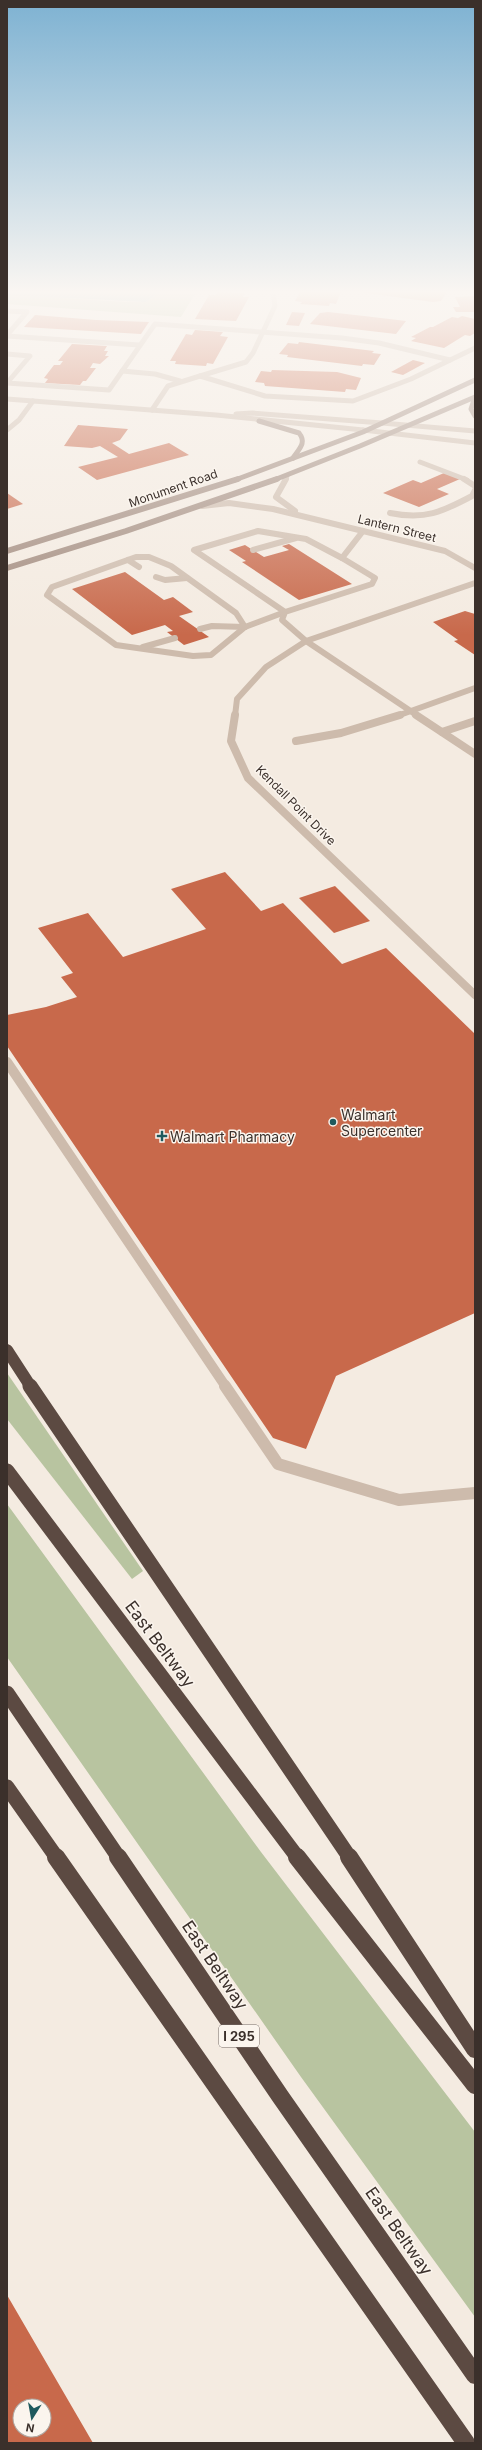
<svg xmlns="http://www.w3.org/2000/svg" width="482" height="2450" font-family="Inter,sans-serif">
<style>
.green{fill:#b8c4a0}
.water{fill:#7fb0b2}
.building{fill:#c8694b;fill-rule:evenodd}
.lines{fill:none;stroke-linecap:round;stroke-linejoin:round}
.service-far4{stroke:#cdbbac;stroke-width:5}
.service-far3{stroke:#cdbbac;stroke-width:6}
.service-far2{stroke:#cdbbac;stroke-width:8}
.service-far1{stroke:#cdbbac;stroke-width:10}
.service{stroke:#cdbbac;stroke-width:12}
.minor-far2{stroke:#cdbbac;stroke-width:5}
.minor-far1{stroke:#cdbbac;stroke-width:6}
.minor{stroke:#cdbbac;stroke-width:8}
.tertiary{stroke:#cdbbac;stroke-width:5}
.secondary-far1{stroke:#a18a7d;stroke-width:5}
.secondary{stroke:#a18a7d;stroke-width:6}
.motorway-far2{stroke:#5c4a42;stroke-width:12}
.motorway-far1{stroke:#5c4a42;stroke-width:15}
.motorway{stroke:#5c4a42;stroke-width:18}
.poi-dot{fill:#1f5a5e;stroke:#fbf5ee;stroke-width:1.5}
.labels{text-anchor:middle;dominant-baseline:central;stroke-width:3;stroke-linejoin:round;paint-order:stroke}
.far-street-label{font-size:12px;fill:#3b302b;stroke:#fbf5ee}
.shield{fill:#fbf5ee;stroke:#756b66;stroke-width:1}
.shield-label{font-size:13px;font-weight:bold;fill:#3b302b}
.poi-label{font-size:14px;fill:#3b302b;stroke:#fbf5ee;text-anchor:start}
.near-street-label{font-size:17px;fill:#3b302b;stroke:#fbf5ee}
</style>
<rect width="100%" height="100%" fill="#f4ebe1"/>
<g class="green">
<path d="M160,292h36l-15,25 -174,-13v-10l118,8h21z"/>
<path d="M7,1373l136,198 -11,8 -125,-160z"/>
<path d="M7,1504l254,348 214,280v185l-174,-240 -294,-420z"/>
</g>
<path class="water" d="M7,292h153l-14,10 -137,-7z"/>
<g class="building">
<path d="M217,292l28,1 -2,4h6l-13,24 -41,-2 14,-24h6z"/>
<path d="M300,292h41l-5,12 -6,-1 -1,3 -29,-2 2,-2 -7,-1z"/>
<path d="M358,292h89l-6,9 -8,1z"/>
<path d="M475,296v16h-19l-3,-5h7l-5,-10z"/>
<path d="M292,312l13,1 -6,13 -13,-1z"/>
<path d="M328,312l36,4 42,5 -10,13 -86,-10 10,-11z"/>
<path d="M35,315l61,5 53,2 -8,12 -117,-7z"/>
<path d="M462,316l13,3v14l-5,3 -5,-1 -21,13 -33,-7 5,-3 -5,-1 19,-10h3l19,-10 6,1z"/>
<path d="M195,330l28,2 -3,4 8,1 -15,27 -6,-1 -1,3 -31,-2 1,-3h-6l16,-27 6,1z"/>
<path d="M299,342l75,9 -2,2 9,1 -7,11 -11,-1 -1,2 -75,-9 1,-2 -9,-1 9,-11 10,1z"/>
<path d="M72,344l35,2 -3,5h4l-3,5h4l-9,8 -7,-1 -3,5h6l-10,13h-3l-3,4 -35,-2 3,-4 -4,-1 10,-13h6l3,-4h-5z"/>
<path d="M413,360l12,3 -22,12 -12,-3z"/>
<path d="M272,370l65,2 24,6 -5,12 -10,-1 -1,3 -80,-6 -1,-3 -9,-1 6,-11 10,1z"/>
<path d="M78,425l50,4 -8,11 -8,3 17,11 40,-11 20,12 -92,25 -19,-13 40,-10 -18,-11 -8,2 -28,-2z"/>
<path d="M444,473l16,6 -23,10 12,5 -30,13 -36,-14 30,-13 8,3z"/>
<path d="M7,493l16,11 -16,5z"/>
<path d="M289,544l63,40 -53,16 -57,-38 4,-1 -17,-11 16,-5 19,12 25,-7 -7,-4z"/>
<path d="M125,572l39,28 9,-3 20,15 -14,4 30,21 -25,8 -17,-13 6,-1 -8,-6 -33,10 -60,-46z"/>
<path d="M465,611l10,3v41l-21,-14 4,-1 -25,-18z"/>
<path d="M225,872l36,39 22,-8 59,61 44,-16 89,86v279l-139,63 -30,73 -33,-11 -266,-392v-31l39,-8 31,-10 -16,-20 12,-4 -35,-45 50,-15 35,44 83,-28 -35,-40z"/>
<path d="M335,886l35,35 -36,12 -35,-35z"/>
<path d="M7,2295l86,148h-86zM20,2406h24v24h-24z"/>
</g>
<g class="lines">
<path class="service-far4" d="M420,462l47,18"/>
<g class="service-far3">
<path d="M464,479l11,7"/>
<path d="M390,513c35,7 52,-1 82,-17l3,-6"/>
<path d="M253,550l43,-12"/>
<path d="M136,557h13l22,9 65,47 9,14 -34,28 -18,1 -77,-11 -69,-50 5,-8z"/>
<path d="M128,560l11,7"/>
<path d="M156,577l9,3 22,-2"/>
<path d="M285,612l-91,-62 64,-19 48,8 36,19"/>
<path d="M245,627l40,-15"/>
<path d="M200,629l12,-3 33,1"/>
<path d="M306,641l-24,-21 3,-8 87,-28 3,-6 -33,-20 21,-27"/>
<path d="M143,647l32,-9"/>
<path d="M397,716l78,-28"/>
</g>
<g class="service-far2">
<path d="M442,732l33,-11"/>
<path d="M296,741l45,-8 59,-18"/>
</g>
<path class="service-far1" d="M7,1062l219,325"/>
<path class="service" d="M225,1386l53,78 121,36 76,-7"/>
<g class="minor-far2">
<path d="M273,292l2,14 -22,47 -7,9 -46,14 65,20 88,5 58,-22 64,-31"/>
<path d="M7,311l20,1 -20,23"/>
<path d="M7,336l132,9"/>
<path d="M7,354l23,2 -23,27 102,7 46,-66 187,14 37,5 71,17"/>
<path d="M122,371l33,3 25,7"/>
<path d="M7,399l209,16 147,15"/>
<path d="M152,410l16,-24 32,-10"/>
<path d="M236,414l16,-1 130,10"/>
<path d="M7,430l12,-10 14,-19"/>
<path d="M285,480l2,-4"/>
</g>
<g class="minor-far1">
<path d="M286,479l-10,18 19,14"/>
<path d="M202,506l27,-3 44,6 172,42 30,17"/>
<path d="M306,641l112,75"/>
<path d="M235,716l2,-17 29,-32 40,-26 169,-58"/>
</g>
<g class="minor">
<path d="M235,715l-4,26 17,37 227,217"/>
<path d="M416,715l59,39"/>
</g>
<g class="tertiary">
<path d="M382,423l93,8"/>
<path d="M363,430l112,13"/>
</g>
<g class="secondary-far1">
<path d="M475,397l-4,12 4,7"/>
<path d="M259,421l40,12c8,10 0,16 -6,25"/>
<path d="M235,480l128,-48 112,-52"/>
<path d="M274,480l86,-34 115,-49"/>
</g>
<g class="secondary">
<path d="M7,551l231,-72"/>
<path d="M7,568l119,-37 151,-52"/>
</g>
<path class="motorway-far2" d="M7,1350l24,37"/>
<g class="motorway-far1">
<path d="M30,1386l320,472"/>
<path d="M7,1471l291,387"/>
<path d="M7,1693l112,165"/>
<path d="M7,1787l50,71"/>
</g>
<g class="motorway">
<path d="M56,1857l410,586"/>
<path d="M118,1857l162,239 195,279"/>
<path d="M297,1857l178,228"/>
<path d="M349,1857l126,192"/>
</g>
</g>
<linearGradient id="sky" x2="0" y2="1"><stop stop-color="#7eb2d2"/><stop offset="0.46" stop-color="#faf6f2"/><stop offset="1" stop-color="#faf6f2" stop-opacity="0"/></linearGradient>
<rect width="482" height="635" fill="url(#sky)"/>
<g class="poi-dot">
<circle cx="333" cy="1122" r="4"/>
<path d="M160 1130h4v4h4v4h-4v4h-4v-4h-4v-4h4z"/>
</g>
<g class="labels">
<g class="far-street-label">
<text transform="translate(173 488) rotate(-19)">Monument Road</text>
<text transform="translate(397 528) rotate(14)">Lantern Street</text>
<text transform="translate(296 805) rotate(45)">Kendall Point Drive</text>
</g>
<rect class="shield" x="219" y="2025" width="40" height="22" rx="3"/>
<g class="shield-label">
<text x="239" y="2036">I 295</text>
</g>
<g class="poi-label">
<text x="341" y="1114">Walmart<tspan x="341" dy="16">Supercenter</tspan></text>
<text x="170" y="1136">Walmart Pharmacy</text>
</g>
<g class="near-street-label">
<text transform="translate(160 1644) rotate(53)">East Beltway</text>
<text transform="translate(215 1965) rotate(56)">East Beltway</text>
<text transform="translate(399 2231) rotate(55)">East Beltway</text>
</g>
</g>
<rect width="482" height="2450" fill="none" stroke="#3b302b" stroke-width="16"/>
<g transform="translate(32 2418) rotate(191)"><circle r="19" fill="#fbf5ee" stroke="#aea6a0"/>
<path d="M0-3L7 15L0 10L-7 15Z" fill="#1f5a5e"/>
<text y="-6" font-size="11" font-weight="bold" text-anchor="middle" fill="#3b302b">N</text>
</g>
</svg>
